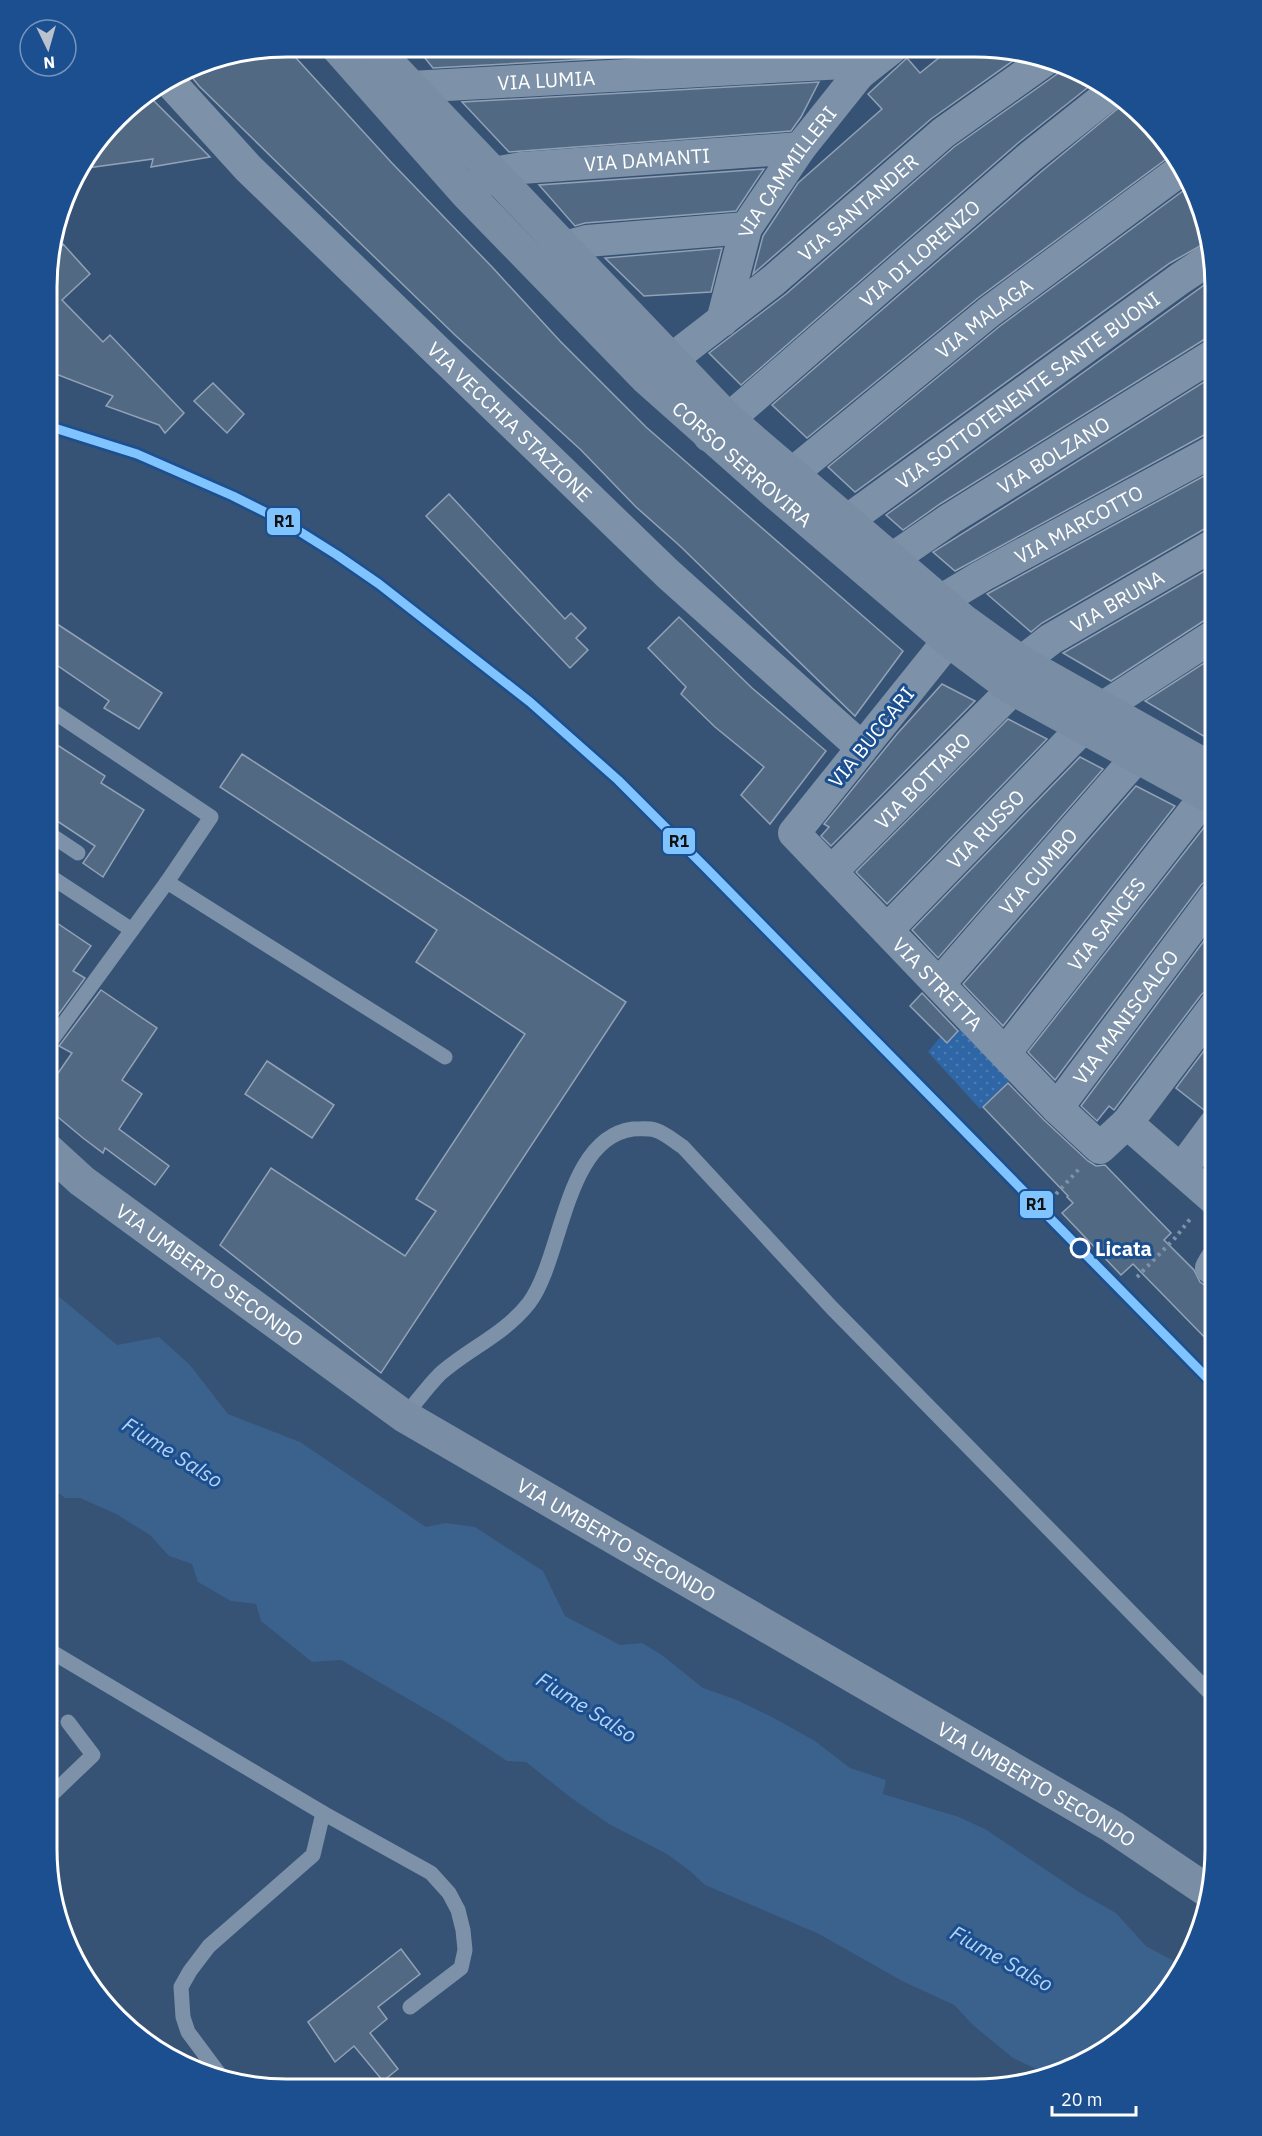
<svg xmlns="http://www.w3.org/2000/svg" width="1262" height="2136" font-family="'IBM Plex Sans',sans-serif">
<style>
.garden{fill:url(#garden-dots)}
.water{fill:#3b618d}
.building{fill:#526984;stroke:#92a2b6;stroke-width:1.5}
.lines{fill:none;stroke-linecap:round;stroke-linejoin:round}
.path{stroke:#7d92a8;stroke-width:4;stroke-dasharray:3 4.5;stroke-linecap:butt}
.service{stroke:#7d92a8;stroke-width:15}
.minor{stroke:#7d92a8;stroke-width:32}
.secondary{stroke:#798da4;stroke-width:33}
.rail-1-casing{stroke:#1b4f8f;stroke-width:14}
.rail-1{stroke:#80c4ff;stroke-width:9}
.stop-dot{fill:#1b4f8f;stroke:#fff;stroke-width:3}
.labels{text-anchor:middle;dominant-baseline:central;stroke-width:6;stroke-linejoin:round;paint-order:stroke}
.street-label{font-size:20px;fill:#fff;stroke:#1b4f8f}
.stop-label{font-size:20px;font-weight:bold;fill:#fff;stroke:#1b4f8f;text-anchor:start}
.water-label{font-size:21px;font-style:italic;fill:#b5d3f5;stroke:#1b4f8f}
.rim{fill:none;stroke:#fff;stroke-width:3}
.line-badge{stroke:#1b4f8f;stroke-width:2}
.pale-badge-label{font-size:16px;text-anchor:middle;font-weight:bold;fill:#111}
</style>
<defs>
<pattern id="garden-dots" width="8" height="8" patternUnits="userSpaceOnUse" patternTransform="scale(1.5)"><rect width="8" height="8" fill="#2f66a5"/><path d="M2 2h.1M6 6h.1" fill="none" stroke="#4e7db2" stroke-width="1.8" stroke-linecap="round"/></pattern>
</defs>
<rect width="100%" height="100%" fill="#365274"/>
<path class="garden" d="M963,1026l54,48 -37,35 -52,-57 13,-16 6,7z"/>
<path class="water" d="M47,1278l3,11 67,56 42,-8 31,28 38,49 72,28 126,85 20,-4 29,4 68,44 22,45 55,29 22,-2 20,12 41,33 34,12 37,18 41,23 35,27 36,12 -3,14 76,23 26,12 94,63 37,21 30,33 37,20 -17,29 -44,45 -55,31 -18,4 -36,-17 -39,-32 -20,-21 -52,-24 -83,-47 -114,-49 -15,-14 -23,-17 -58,-30 -39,-27 -44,-35 -19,-1 -54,-36 -112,-65 -29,2 -51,-41 -5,-17 -25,-3 -33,-19 -6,-18 -23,-8 -19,-21 -34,-21 -36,-16h-15l-18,-14z"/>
<g class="building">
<path d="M286,47l105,115 102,106 67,73 86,86 257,224 -48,65 -175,-170 -44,-39 -55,-57 -126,-115 -161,-156 -95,-93 -13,-16 9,-5z"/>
<path d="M416,47h192l182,1 -357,20z"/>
<path d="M951,48l56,1 17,4 -93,66 -178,155 10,-38 35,-53 84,-74 -14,-15 39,-36 13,15z"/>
<path d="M1064,64l32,17 -78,62 -277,242 -32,-32 77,-59 168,-147 103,-73z"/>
<path d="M819,82l-18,35 -10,14 -282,21 -47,-50z"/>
<path d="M147,94l63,63 -59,10 2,-8 -73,10 48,-63z"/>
<path d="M1127,101l39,39 7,14 -195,144 -171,140 -35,-33 270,-234z"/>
<path d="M764,169l-28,42 -151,12 -10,3 -36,-41z"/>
<path d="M1191,185l6,10 10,47 -37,21 -315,229 -27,-25 172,-141z"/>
<path d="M63,244l27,30 -28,26 41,42 7,-7 74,78 -19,20 -6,-8 -53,-19 7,-10 -65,-25 1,-113z"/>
<path d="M722,248l-11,44 -67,4 -39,-38z"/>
<path d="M1214,278l1,58 -10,3 -265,165 -37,26 -17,-15z"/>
<path d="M1215,375v57l-9,2 -251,137 -22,-19z"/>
<path d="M213,383l31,31 -17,19 -33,-32z"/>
<path d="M1215,470v56l-9,2 -164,95 -11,9 -44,-38z"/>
<path d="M449,494l116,125 6,-6 15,15 -10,10 12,12 -18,18 -144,-152z"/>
<path d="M1215,565v52l-10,3 -94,61 -48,-28z"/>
<path d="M679,617l73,71 74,63 -56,73 -29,-29 23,-28 -49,-40 -34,-33 5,-7 -38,-39z"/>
<path d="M48,618l114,75 -23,36 -35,-21 5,-7 -61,-42z"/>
<path d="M1215,656v87l-70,-42z"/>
<path d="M942,684l33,17 -144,145 -10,-10 8,-9 -5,-3 73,-90z"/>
<path d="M1008,719l39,20 -160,165 -31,-32z"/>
<path d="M48,739l57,37 -4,7 43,27 -41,67 -20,-14 12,-17 -47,-31z"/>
<path d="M242,754l384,248 -245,371 -161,-128 51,-77 134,88 31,-45 -20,-12 109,-165 -109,-72 21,-32 -217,-143z"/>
<path d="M1080,757l23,12 -165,189 -26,-28z"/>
<path d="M1136,786l39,20 -172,220 -40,-42z"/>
<path d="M1206,825l9,4v49l-8,2 -6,5 -146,195 -27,-28z"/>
<path d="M48,917l43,29 -18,25 12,7 -37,51z"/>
<path d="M1215,926v62l-8,2 -6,5 -87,115 -5,-4 -12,15 -16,-15z"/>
<path d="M101,990l56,38 -35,52 20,14 -23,35 50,37 -14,19 -50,-37 -2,5 -20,-15 -36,-30v-19l25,-36 -13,-7z"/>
<path d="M922,993l36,38 -11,12 -37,-37z"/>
<path d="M1215,1036v70l-11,4 -28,-22z"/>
<path d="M267,1061l67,44 -22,33 -67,-44z"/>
<path d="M1008,1083l36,37 44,41 8,5 9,-1 66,68 -7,7 30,30 6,12 15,10v56l-81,-83 -1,-1 -12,11 -59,-62 11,-10 -6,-6 1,-1 -85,-89z"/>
<path d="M401,1949l19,25 -42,33 9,12 -17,14 28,36 -15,12 -29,-35 -19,16 -27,-40z"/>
</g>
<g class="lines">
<g class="path">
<path d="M900,1073l10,-8"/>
<path d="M1056,1194l24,-26"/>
<path d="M1137,1277l38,-39 16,-20"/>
</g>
<g class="service">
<path d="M48,708l163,109 -44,65"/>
<path d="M48,833l30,20"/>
<path d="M48,875l84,55"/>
<path d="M48,1045l119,-163 278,175"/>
<path d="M404,1416c12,-13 23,-29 36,-42 28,-25 65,-40 89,-71 34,-45 35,-165 104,-174 7,0 15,-1 22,1 10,3 19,11 28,17l149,161 383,390"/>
<path d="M47,1649l276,164 108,60 18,20 9,17 5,20 2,20 -4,18 -51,39"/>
<path d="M47,1799l46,-44 -25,-33"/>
<path d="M223,2079l-35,-47 -5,-15 -2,-30 9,-16 19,-25 104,-91 10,-42"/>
</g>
<g class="minor">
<path id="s1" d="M169,81l79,87 420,406 194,174"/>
<path id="s2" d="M396,101l15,-14 433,-24 15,11"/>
<path id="s3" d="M475,188l19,-15 27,-5 279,-20"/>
<path d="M545,260l20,-13 22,-6 159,-13"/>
<path id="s4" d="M722,321l24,-93 54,-80 59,-74 33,-26"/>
<path id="s5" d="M650,376l124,-96 169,-147 104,-74"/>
<path id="s6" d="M709,436l321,-279 83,-66"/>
<path id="s7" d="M772,490l217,-178 193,-143"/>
<path id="s8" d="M826,536l355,-258 29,-19"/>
<path id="s9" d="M869,573l23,-14 58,-40 265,-165"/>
<path id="s10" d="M920,613l62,-37 233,-126"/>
<path id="s11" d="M964,621l-170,212 263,275 43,40 27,-25 88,-117"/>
<path id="s12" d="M1021,662l30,-23 164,-95"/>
<path id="s13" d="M832,871l181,-182"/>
<path id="s14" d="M887,930l215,-222 113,-73"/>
<path id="s15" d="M939,984l198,-227"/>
<path id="s16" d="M1005,1053l210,-269"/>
<path id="s17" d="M1057,1108l158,-212"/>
<path d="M1127,1123l88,77"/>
<path d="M1181,1170l34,-46"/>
<path d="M1215,1271l-4,-3 4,-7"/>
</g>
<g class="secondary">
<path id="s18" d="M337,47l130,147 180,185 125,111 177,151 64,48 194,106 8,2"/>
<path d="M373,47l355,372 236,202 57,41 194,109"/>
<path id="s19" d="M47,1149l35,32 322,235 709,411 96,65"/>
</g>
<g class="rail-1-casing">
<path id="rail-1" d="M48,426l89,28 96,42 50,25 54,34 42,29 151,118 88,78 88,88 509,518"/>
</g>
<use href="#rail-1" class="rail-1"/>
</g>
<circle class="stop-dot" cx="1080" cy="1248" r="9"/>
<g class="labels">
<g class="street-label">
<text stroke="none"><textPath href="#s2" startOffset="156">VIA LUMIA</textPath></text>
<text stroke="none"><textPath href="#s3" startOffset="178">VIA DAMANTI</textPath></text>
<text stroke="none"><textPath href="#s4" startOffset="165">VIA CAMMILLERI</textPath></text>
<text stroke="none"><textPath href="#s5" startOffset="268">VIA SANTANDER</textPath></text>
<text stroke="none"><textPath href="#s6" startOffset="279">VIA DI LORENZO</textPath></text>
<text stroke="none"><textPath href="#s7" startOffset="273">VIA MALAGA</textPath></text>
<text stroke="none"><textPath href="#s8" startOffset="249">VIA SOTTOTENENTE SANTE BUONI</textPath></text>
<text stroke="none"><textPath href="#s1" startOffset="482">VIA VECCHIA STAZIONE</textPath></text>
<text stroke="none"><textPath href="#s9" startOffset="219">VIA BOLZANO</textPath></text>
<text stroke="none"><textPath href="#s18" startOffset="582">CORSO SERROVIRA</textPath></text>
<text stroke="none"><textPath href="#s10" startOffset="182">VIA MARCOTTO</textPath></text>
<text stroke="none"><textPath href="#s12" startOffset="114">VIA BRUNA</textPath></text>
<text transform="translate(871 737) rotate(-51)">VIA BUCCARI</text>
<text stroke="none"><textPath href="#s13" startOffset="128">VIA BOTTARO</textPath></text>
<text stroke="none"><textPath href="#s14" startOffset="141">VIA RUSSO</textPath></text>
<text stroke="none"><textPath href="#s15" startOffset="150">VIA CUMBO</textPath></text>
<text stroke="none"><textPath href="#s16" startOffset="164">VIA SANCES</textPath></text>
<text stroke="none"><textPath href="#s11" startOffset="480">VIA STRETTA</textPath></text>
<text stroke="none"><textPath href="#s17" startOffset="114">VIA MANISCALCO</textPath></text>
<text stroke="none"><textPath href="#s19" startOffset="206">VIA UMBERTO SECONDO</textPath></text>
<text stroke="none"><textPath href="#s19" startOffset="692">VIA UMBERTO SECONDO</textPath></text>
<text stroke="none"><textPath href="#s19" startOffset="1178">VIA UMBERTO SECONDO</textPath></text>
</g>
<g class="stop-label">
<text x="1095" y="1248">Licata</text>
</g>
<g class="water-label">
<text transform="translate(173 1452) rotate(32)">Fiume Salso</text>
<text transform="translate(587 1707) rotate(32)">Fiume Salso</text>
<text transform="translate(1002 1958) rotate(29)">Fiume Salso</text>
</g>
</g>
<path d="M0 0H1262V2136H0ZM287 57H975A230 230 0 0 1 1205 287V1849A230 230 0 0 1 975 2079H287A230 230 0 0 1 57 1849V287A230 230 0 0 1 287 57Z" fill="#1b4f8f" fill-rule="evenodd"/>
<path class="rim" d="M287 57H975A230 230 0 0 1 1205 287V1849A230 230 0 0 1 975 2079H287A230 230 0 0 1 57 1849V287A230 230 0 0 1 287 57Z"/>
<g class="line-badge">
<rect x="266" y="507" width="35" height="29" rx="6" fill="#80c4ff"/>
<rect x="662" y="827" width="34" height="28" rx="6" fill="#80c4ff"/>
<rect x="1019" y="1190" width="35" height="29" rx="6" fill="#80c4ff"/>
</g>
<g class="pale-badge-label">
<text x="284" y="527">R1</text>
<text x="679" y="847">R1</text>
<text x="1036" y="1210">R1</text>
</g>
<g transform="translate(48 48) rotate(175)"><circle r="28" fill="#1b4f8f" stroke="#7695bc" stroke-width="1.5"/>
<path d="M0-4.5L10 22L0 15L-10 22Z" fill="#b9c2ce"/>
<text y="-9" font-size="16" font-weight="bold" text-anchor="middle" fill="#ffffff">N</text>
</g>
<path d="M1052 2106v9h84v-9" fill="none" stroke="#ffffff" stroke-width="3"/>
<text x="1061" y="2106" font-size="18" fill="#ffffff" stroke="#1b4f8f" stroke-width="4.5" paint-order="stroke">20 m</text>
</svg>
